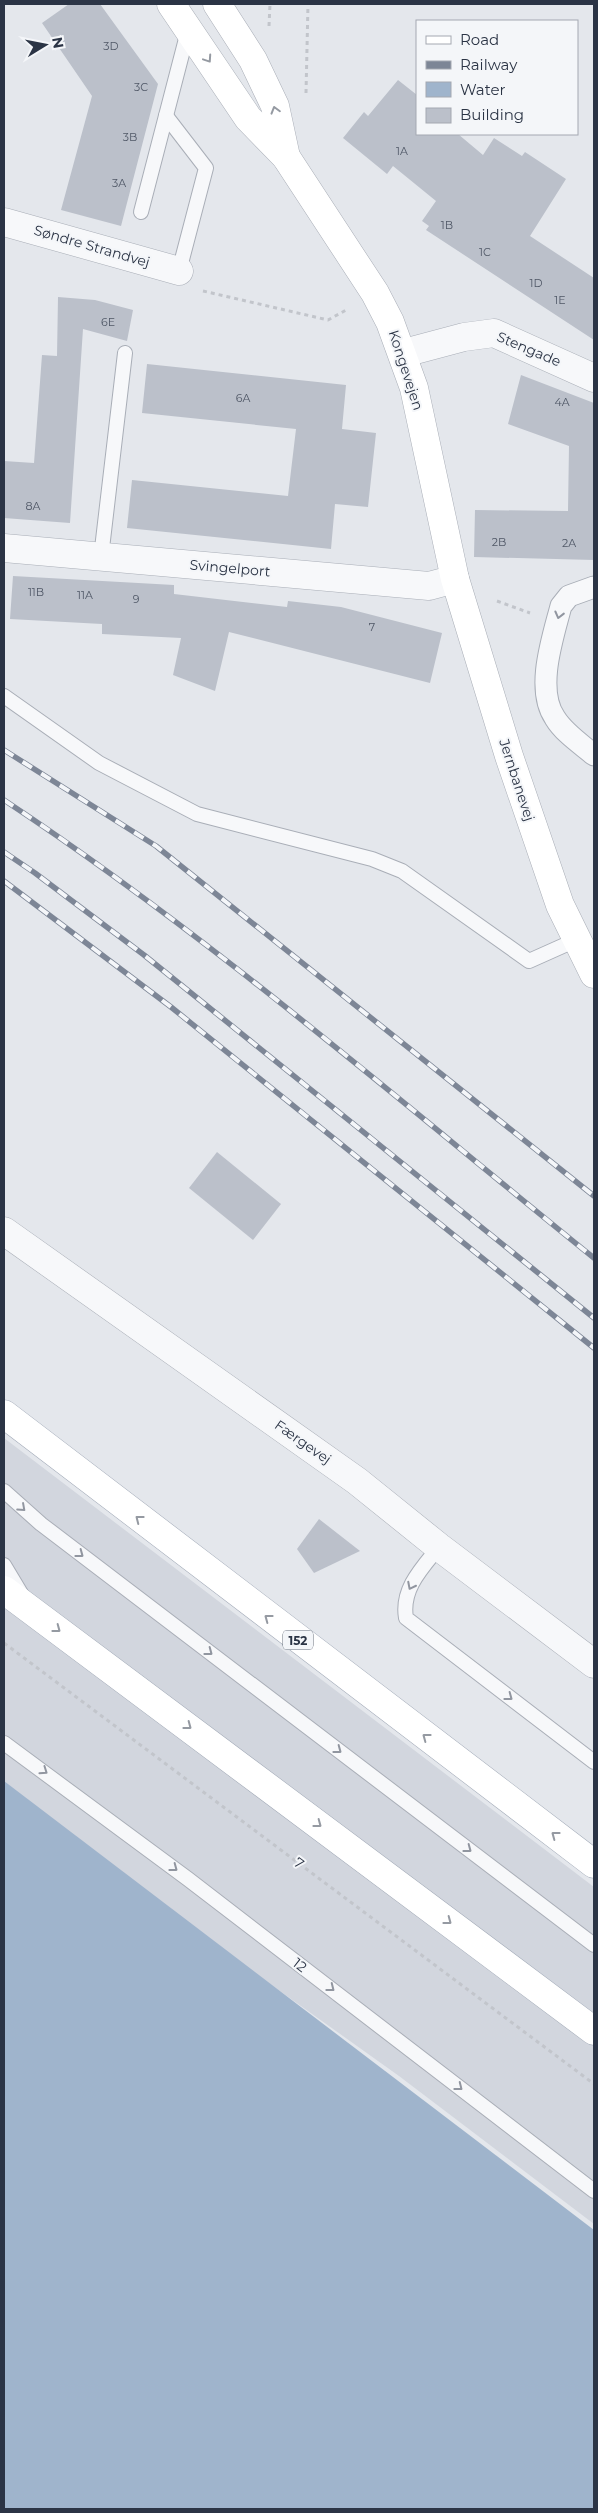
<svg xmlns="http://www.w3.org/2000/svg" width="598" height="2513" font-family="Montserrat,sans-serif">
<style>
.built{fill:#d2d6de}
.water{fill:#9fb4cc}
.building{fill:#bbc0ca}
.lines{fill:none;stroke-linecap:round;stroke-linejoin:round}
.service-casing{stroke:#a9aeb7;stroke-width:16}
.pedestrian-casing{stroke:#a9aeb7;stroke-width:23}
.minor-casing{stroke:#a9aeb7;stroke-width:29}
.tertiary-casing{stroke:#a9aeb7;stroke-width:29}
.secondary-casing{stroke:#a9aeb7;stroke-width:29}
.primary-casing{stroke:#a3abb8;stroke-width:29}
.path{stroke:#c2c5cb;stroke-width:3;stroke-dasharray:4 4;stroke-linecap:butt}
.service{stroke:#f7f8fa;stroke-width:14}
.pedestrian{stroke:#f7f8fa;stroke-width:21}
.minor{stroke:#f7f8fa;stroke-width:28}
.tertiary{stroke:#f7f8fa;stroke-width:28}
.secondary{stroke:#fff;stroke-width:28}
.primary{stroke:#fff;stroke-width:28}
.rail-casing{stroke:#7d8696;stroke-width:5.5}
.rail{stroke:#f4f6f9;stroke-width:4;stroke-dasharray:11;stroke-linecap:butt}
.oneway{stroke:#959aa2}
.oneway2{stroke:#9196a0}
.labels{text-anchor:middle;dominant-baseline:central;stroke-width:4;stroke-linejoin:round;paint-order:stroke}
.number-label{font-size:11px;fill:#4f5766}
.shield{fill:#f4f6f9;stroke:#676e7b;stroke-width:1}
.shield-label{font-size:12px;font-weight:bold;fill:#2b3445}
.street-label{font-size:14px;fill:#2b3445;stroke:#f4f6f9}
</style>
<rect width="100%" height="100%" fill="#e4e7ec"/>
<path class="built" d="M4,1438l590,449v337l-195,-148 -395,-282z"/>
<path class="water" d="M4,1781l590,449v279h-590z"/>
<g class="building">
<path d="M69,4h31l58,80 -37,142 -60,-16 31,-114 -50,-73z"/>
<path d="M398,80l19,15v39h41l25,21 11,-17 28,18 3,-4 41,27 -36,57 64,42v62l-168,-110 3,-4 -7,-5 14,-20 -43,-35 -6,8 -44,-36 21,-26 4,4z"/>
<path d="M58,297l37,3 38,10 -6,31 -44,-12 -13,194 -66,-5v-57l30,2 8,-108 15,1z"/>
<path d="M147,364l199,21 -4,44 34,4 -8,74 -33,-3 -4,45 -204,-21 5,-48 156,16 8,-67 -154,-16z"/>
<path d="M521,375l73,28v157l-120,-3 1,-47 93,1 1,-65 -61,-22z"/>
<path d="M13,576l161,9v9l113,13 1,-6 53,6 101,26 -12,50 -201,-51 -14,59 -42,-16 8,-37 -79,-4v-10l-92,-5z"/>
<path d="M217,1152l64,52 -28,36 -64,-52z"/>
<path d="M319,1519l41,32 -46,22 -17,-24z"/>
</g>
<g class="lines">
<g class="service-casing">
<g id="service">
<path d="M166,116l40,52 -27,103"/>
<path d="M141,212l47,-181"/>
<path d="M101,557l24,-204"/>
<path d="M4,696l95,67 98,51 175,45 30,12 127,90 47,-21"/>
<path d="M4,1491l37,33 553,421"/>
<path d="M439,1547c-17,21 -38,42 -33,71l188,144"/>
<path d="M4,1565l18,30"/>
<path d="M4,1743l184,136 406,312"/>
</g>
</g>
<g class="pedestrian-casing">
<path id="pedestrian" d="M594,587l-25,9 -8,10c-8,31 -26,83 -6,112 9,15 26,26 39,37"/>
</g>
<g class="minor-casing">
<g id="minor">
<path d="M4,222l175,49"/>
<path d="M404,353l60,-16 30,-4 100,45"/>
<path d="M4,548l425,38 26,-7"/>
</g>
</g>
<g class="tertiary-casing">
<path id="tertiary" d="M4,1231l353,250 82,66 155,117"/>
</g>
<g class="secondary-casing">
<g id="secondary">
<path d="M171,4l77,114 38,39 89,136 15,29 24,66 41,191 54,177 51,149 34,69"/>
<path d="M217,4l36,56 22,46 11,51"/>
</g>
</g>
<g class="primary-casing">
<g id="primary">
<path d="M4,1414l590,450"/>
<path d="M4,1590l590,441"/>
</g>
</g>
<g class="path">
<path d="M269,26l1,-22"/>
<path d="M306,93l2,-89"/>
<path d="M203,291l125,29 20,-11"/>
<path d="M497,601l33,12"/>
<path d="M4,1643l590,441"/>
</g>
<use href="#service" class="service"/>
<use href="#pedestrian" class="pedestrian"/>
<use href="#minor" class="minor"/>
<use href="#tertiary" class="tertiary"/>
<use href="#secondary" class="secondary"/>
<use href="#primary" class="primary"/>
<g class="rail-casing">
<g id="rail">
<path d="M4,750l152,96 438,350"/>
<path d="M4,800c206,136 398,303 590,458"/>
<path d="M4,852l31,21 109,82 450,363"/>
<path d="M4,881l167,126 423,341"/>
</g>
</g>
<use href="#rail" class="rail"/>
</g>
<defs><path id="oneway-chevron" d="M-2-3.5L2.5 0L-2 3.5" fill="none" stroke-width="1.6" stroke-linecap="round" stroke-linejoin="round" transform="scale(1.25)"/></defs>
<g class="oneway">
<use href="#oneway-chevron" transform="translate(208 59) rotate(56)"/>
<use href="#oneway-chevron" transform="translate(275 110) rotate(-106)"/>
<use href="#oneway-chevron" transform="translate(139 1519) rotate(-142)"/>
<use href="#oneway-chevron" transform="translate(268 1618) rotate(-143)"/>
<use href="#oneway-chevron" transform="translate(57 1629) rotate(37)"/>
<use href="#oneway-chevron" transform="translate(188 1726) rotate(37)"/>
<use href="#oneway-chevron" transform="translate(426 1737) rotate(-143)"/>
<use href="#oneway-chevron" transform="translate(318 1824) rotate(37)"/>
<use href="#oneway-chevron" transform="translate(555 1835) rotate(-143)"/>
<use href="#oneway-chevron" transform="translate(448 1921) rotate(37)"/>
</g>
<g class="oneway2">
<use href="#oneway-chevron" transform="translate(559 615) rotate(104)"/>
<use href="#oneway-chevron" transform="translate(22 1508) rotate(42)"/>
<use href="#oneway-chevron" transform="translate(80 1554) rotate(37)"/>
<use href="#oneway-chevron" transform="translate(411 1586) rotate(117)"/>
<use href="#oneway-chevron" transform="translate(209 1652) rotate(37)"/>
<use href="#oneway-chevron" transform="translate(509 1697) rotate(37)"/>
<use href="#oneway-chevron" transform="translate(338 1750) rotate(37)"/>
<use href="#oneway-chevron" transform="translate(44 1771) rotate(35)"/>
<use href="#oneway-chevron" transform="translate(468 1849) rotate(37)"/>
<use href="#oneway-chevron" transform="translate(174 1868) rotate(37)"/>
<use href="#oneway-chevron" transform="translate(331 1988) rotate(38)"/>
<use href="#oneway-chevron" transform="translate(459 2087) rotate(38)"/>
</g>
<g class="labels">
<g class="number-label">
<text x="111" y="46">3D</text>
<text x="141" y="87">3C</text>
<text x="130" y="137">3B</text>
<text x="402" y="151">1A</text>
<text x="119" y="183">3A</text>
<text x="447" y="225">1B</text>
<text x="485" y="252">1C</text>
<text x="536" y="283">1D</text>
<text x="560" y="300">1E</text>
<text x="108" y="322">6E</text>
<text x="243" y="398">6A</text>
<text x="562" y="402">4A</text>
<text x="33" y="506">8A</text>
<text x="499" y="542">2B</text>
<text x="569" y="543">2A</text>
<text x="36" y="592">11B</text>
<text x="85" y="595">11A</text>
<text x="136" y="599">9</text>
<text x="372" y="627">7</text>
</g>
<rect class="shield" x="283" y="1630.5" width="30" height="19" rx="4"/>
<g class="shield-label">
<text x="298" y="1640">152</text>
</g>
<g class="street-label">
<text transform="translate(92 246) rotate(16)">Søndre Strandvej</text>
<text transform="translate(529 349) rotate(23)">Stengade</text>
<text transform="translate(406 370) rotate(72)">Kongevejen</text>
<text transform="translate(230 568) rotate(5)">Svingelport</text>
<text transform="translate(517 780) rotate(72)">Jernbanevej</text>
<text transform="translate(303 1442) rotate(35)">Færgevej</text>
<text transform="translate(299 1863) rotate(37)">7</text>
<text transform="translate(300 1965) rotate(38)">12</text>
</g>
</g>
<rect width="598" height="2513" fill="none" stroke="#2b3445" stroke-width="10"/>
<rect x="416" y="20" width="162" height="115" fill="#f4f6f9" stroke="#a4a8b1"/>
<rect x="426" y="36" width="25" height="8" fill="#ffffff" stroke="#a4a8b1"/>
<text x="460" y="45" font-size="15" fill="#2b3445">Road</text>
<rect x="426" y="61" width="25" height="8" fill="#7d8696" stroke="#a4a8b1"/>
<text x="460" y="70" font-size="15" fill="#2b3445">Railway</text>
<rect x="426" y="82" width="25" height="15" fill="#9fb4cc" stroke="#a4a8b1"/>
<text x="460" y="95" font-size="15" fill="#2b3445">Water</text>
<rect x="426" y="108" width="25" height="15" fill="#bbc0ca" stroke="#a4a8b1"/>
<text x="460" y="120" font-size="15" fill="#2b3445">Building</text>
<g transform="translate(45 45) rotate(80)" stroke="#f4f6f9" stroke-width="4" paint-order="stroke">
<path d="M0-4L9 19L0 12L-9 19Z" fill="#2b3445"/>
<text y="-8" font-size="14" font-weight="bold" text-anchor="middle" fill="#2b3445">N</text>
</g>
</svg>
